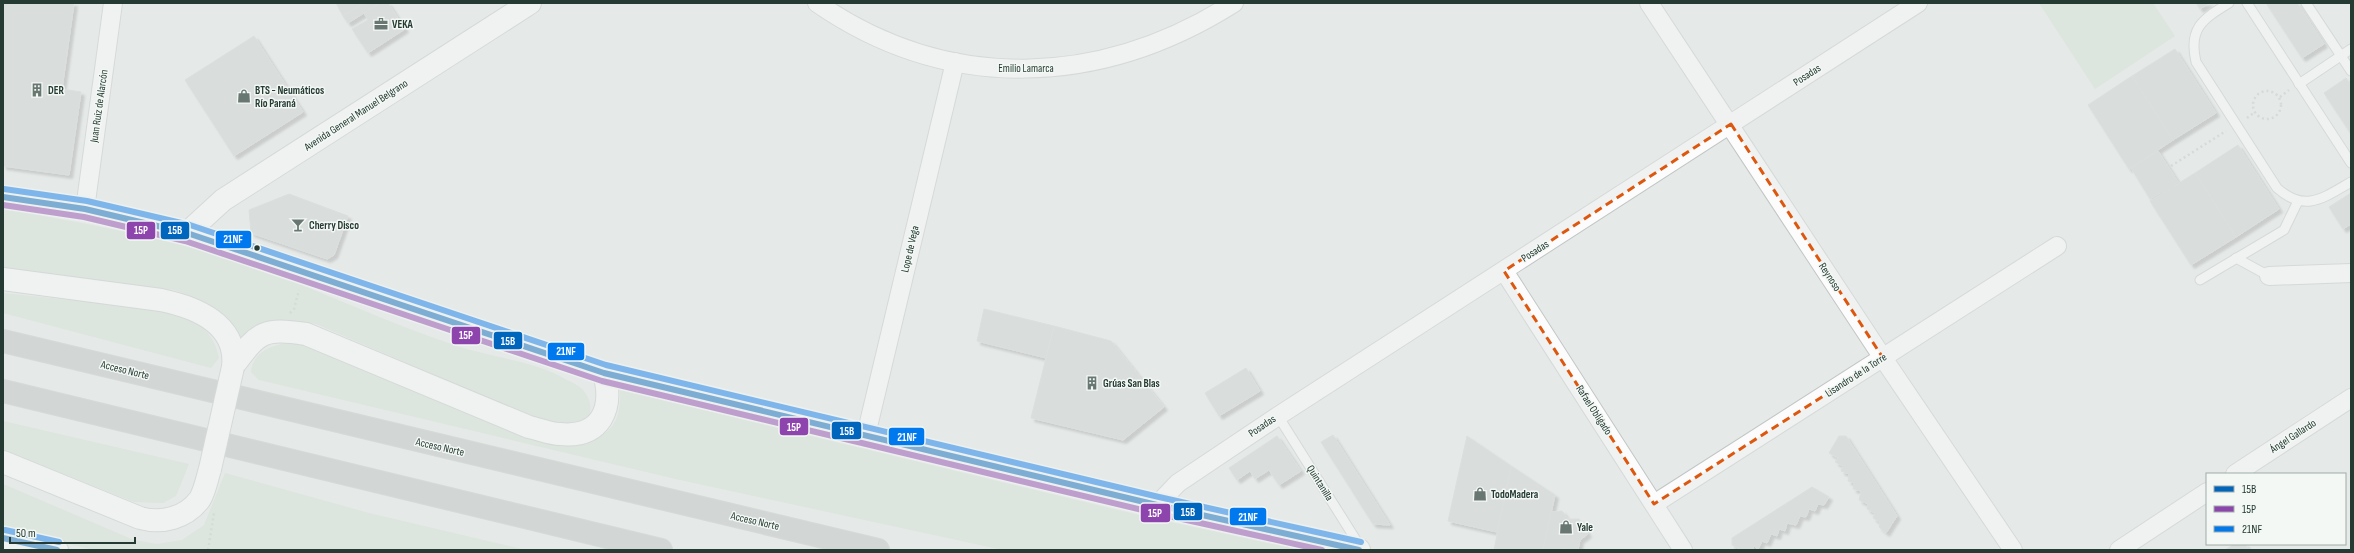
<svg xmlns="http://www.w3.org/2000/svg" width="2354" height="553" font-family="'Sofia Sans Condensed',sans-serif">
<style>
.green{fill:#d0e1d3}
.building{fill:#cbd0ce;stroke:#ced2d0;filter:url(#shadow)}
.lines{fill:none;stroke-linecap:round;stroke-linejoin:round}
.service-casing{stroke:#c2c6c4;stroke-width:11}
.minor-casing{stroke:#c2c6c4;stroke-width:20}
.tertiary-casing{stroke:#c2c6c4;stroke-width:24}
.secondary-casing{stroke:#c0c6c4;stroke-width:24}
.motorway-casing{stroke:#c1c8c5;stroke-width:24}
.path{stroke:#c2c9c5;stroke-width:2.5;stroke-dasharray:2 3;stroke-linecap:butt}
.service{stroke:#fbfcfb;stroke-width:9}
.minor{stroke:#fbfcfb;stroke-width:18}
.tertiary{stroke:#fbfcfb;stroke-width:22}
.secondary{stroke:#fbfcfb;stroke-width:22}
.motorway{stroke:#bbc2c0;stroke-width:22}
.secondary-bridge-casing{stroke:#c0c6c4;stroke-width:24;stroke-linecap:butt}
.secondary-bridge{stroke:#fbfcfb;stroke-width:22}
.bus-1-casing{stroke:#f3f8f5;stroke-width:9}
.bus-2-casing{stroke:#f3f8f5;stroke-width:9}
.bus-3-casing{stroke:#f3f8f5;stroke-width:9}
.bus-1{stroke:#0065bd;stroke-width:6}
.bus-2{stroke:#8e44ad;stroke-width:6}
.bus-3{stroke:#0079ef;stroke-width:6}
.marked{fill:none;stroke:#de570e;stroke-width:3;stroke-dasharray:8 5;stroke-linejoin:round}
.bus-dot{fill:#243a32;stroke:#f3f8f5;stroke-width:1.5}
.labels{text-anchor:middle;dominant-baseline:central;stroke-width:3;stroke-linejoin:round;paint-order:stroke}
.poi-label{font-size:11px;font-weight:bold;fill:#243a32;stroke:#f3f8f5;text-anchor:start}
.street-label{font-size:11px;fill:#243a32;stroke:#f3f8f5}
.line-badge{stroke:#f3f8f5;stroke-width:1.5}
.badge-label{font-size:11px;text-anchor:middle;font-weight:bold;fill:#fff}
</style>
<defs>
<filter id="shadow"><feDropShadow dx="3.5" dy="3.5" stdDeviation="1" flood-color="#0004"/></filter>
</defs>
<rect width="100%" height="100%" fill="#e5e9e7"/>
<g class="green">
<path d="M2039,3h114l22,33 -80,53z"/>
<path d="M3,208c69,14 141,25 209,45 84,25 162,66 245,93 33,11 81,16 110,34 5,2 11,5 15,9 11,11 13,31 -5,35 -14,2 -28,-3 -42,-6l-219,-94 -35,-4 -27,6 -14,13 -10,-19 -22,-16 -33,-14 -172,-21z"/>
<path d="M3,293l164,17c27,8 46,19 52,48l-8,10 -208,-55z"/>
<path d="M295,342l23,5 252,97c36,-4 52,-16 50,-54l523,126 157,34h-297l-323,-70 -421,-100 -8,-8c2,-22 24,-28 44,-30z"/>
<path d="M3,421l186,43 -13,32 -13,7 -29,-1 -131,-52z"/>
<path d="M225,473l144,40 157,37h-431l-76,-17 -16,-6v-43l131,56 23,4 25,-4 22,-15z"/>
</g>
<g class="building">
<path d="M3,3h71l-12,86 19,3 -12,83 -66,-9z"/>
<path d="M336,3h28l-21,13z"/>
<path d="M364,3h16l-32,20 -5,-7z"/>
<path d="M380,3h8l17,26 -37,24 -16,-24 16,-9 -4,-7z"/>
<path d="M2196,3h13l-9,6z"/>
<path d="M2266,3h31l27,41 -22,14z"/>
<path d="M254,36l49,76 -69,44 -49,-76z"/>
<path d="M2175,49l41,64 -43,27 -41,-64z"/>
<path d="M2132,76l41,64 -44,29 -41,-64z"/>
<path d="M2346,78l5,7v49l-27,-41z"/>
<path d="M2238,145l41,64 -43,28 -41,-64z"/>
<path d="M2158,151l20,31 -28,17 -19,-31z"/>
<path d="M2195,173l41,64 -45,28 -41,-64z"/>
<path d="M2351,193v31l-8,5 -14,-22z"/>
<path d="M289,194l59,22 -14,39 -7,4 -76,-26 -2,-23z"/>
<path d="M984,309l70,17 -8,32 -69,-17z"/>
<path d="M1054,326l57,15 53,66 -41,33 -92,-22z"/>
<path d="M1246,368l14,23 -41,25 -14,-23z"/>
<path d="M1333,435l57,90 -17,-1 -52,-82z"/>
<path d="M1277,436l24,35 -22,14 -10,-15 -14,9 -5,-8 -13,9 -8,-12z"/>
<path d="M1467,436l44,30 -14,66 -49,-11z"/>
<path d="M1839,436h7l51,80 -11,17 -7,-6 1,-5 -7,-4 2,-5 -8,-4 1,-5 -9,-4 2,-9 -8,-2 1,-6 -6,-2 1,-7 -8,-3 2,-5 -8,-4 3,-4 -9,-5z"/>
<path d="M1511,466l44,29 -12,55h-49z"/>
<path d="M1812,487l17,10 -5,8 -6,-1 -3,7 -6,-2 -3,8 -6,-1 -4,9 -9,-2 -2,8 -6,-2 -2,7 -6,-2 -4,9 -5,-2 -4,8 -4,-3 -2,4h-11l-9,-5v-7z"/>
<path d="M1562,511l6,8h11l9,15 -8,6 -2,10 -19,-2 -4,2h-12l8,-38z"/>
<path d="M2234,544h11l4,6h-24z"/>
</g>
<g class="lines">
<g class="service-casing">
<g id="service">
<path d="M2229,3c-26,16 -41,25 -33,59l81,126c28,25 46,10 74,-6"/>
<path d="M2247,3l104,160"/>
<path d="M2306,3l45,68"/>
<path d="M2299,84l52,-35"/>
<path d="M2236,258l33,18"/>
<path d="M2200,280l84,-50 14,-29"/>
<path d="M1278,416l83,132"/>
</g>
</g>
<g class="minor-casing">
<g id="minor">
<path d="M817,3c132,91 284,84 417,0"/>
<path d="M1649,3l234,355 130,192"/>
<path d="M85,209l28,-206"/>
<path d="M1504,271l179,279"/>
<path d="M2269,276l82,-3"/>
<path d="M866,435l89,-373"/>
<path d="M2235,474l116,-76"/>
<path d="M1654,504l403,-258"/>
<path d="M1157,505l21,-22 100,-67 640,-413"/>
<path d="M2119,550l88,-58"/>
</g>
</g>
<g class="tertiary-casing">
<g id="tertiary">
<path d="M604,373l553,132 202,45"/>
<path d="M3,538l54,12"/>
</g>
</g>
<g class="secondary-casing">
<g id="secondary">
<path d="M3,197l82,12 102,24 417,140c10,36 -3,65 -44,61 -10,0 -21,-5 -31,-7l-223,-93c-42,-6 -47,-3 -72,31"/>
<path d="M187,233l36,-33 307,-197"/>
<path d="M3,279l158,21c34,7 77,24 72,67"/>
<path d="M3,462l137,56c22,6 46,0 60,-19 5,-9 7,-20 10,-30"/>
</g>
</g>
<g class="motorway-casing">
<g id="motorway">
<path d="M3,341l875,209"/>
<path d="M3,391l658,159"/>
</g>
</g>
<g class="path">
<circle cx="2267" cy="105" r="14"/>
<path d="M2280,97l9,-7"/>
<path d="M2247,118l8,-6"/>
<path d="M2171,166l55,-35"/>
<path d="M290,313l4,-4 5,-19"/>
<path d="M208,550l6,-37"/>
</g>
<use href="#service" class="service"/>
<use href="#minor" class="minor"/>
<use href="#tertiary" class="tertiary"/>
<use href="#secondary" class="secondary"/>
<use href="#motorway" class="motorway"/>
<g class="secondary-bridge-casing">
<path id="secondary-bridge" d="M210,469l23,-102"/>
</g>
<use href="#secondary-bridge" class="secondary-bridge"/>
<g class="bus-1-casing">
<g id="bus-1">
<path d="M3,197l82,12 102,24 417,140 553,132 202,45"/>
<path d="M3,538l54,12"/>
</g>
</g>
<g class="bus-2-casing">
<path id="bus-2" d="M3,205l81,12 101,24 417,140 553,132 167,37"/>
</g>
<g class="bus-3-casing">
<g id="bus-3">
<path d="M4,189l83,12 103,24 416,140 553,132 202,45"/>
<path d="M5,530l54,12"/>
</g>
</g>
<use href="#bus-1" class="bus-1"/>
<use href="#bus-2" class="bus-2"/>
<use href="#bus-3" class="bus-3"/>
</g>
<path d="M0 0H2354V553H0ZM1731,124l152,234 -229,146 -150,-233z" fill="#e5e9e7" fill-opacity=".55" fill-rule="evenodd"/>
<path class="marked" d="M1731,124l152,234 -229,146 -150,-233z"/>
<defs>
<g id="office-bare" transform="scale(1.08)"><path d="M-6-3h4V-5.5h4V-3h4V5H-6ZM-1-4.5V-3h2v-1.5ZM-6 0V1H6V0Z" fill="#687771" stroke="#f3f8f5" stroke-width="2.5" paint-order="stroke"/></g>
<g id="building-bare" transform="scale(1.08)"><path d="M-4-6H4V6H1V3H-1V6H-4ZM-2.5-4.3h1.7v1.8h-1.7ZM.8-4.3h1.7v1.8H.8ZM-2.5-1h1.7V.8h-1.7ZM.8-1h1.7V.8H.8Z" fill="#687771" stroke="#f3f8f5" stroke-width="2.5" paint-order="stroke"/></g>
<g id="shop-bare" transform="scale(1.08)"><path d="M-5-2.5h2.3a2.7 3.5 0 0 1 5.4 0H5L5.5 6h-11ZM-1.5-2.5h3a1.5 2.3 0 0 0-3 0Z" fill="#687771" stroke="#f3f8f5" stroke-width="2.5" paint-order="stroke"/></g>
<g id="bar-bare" transform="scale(1.08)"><path d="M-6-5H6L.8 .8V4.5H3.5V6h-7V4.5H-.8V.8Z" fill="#687771" stroke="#f3f8f5" stroke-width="2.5" paint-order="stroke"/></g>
</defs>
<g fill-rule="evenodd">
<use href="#office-bare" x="381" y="24"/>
<use href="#building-bare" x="37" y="90"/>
<use href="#shop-bare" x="244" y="96"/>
<use href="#bar-bare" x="298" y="225"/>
<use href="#building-bare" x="1092" y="383"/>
<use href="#shop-bare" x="1480" y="494"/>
<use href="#shop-bare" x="1566" y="527"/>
</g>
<circle class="bus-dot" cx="257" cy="248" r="3.5"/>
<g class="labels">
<g class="poi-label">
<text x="392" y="24">VEKA</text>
<text x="48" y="90">DER</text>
<text x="255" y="90">BTS - Neumáticos<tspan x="255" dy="13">Río Paraná</tspan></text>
<text x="309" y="225">Cherry Disco</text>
<text x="1103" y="383">Grúas San Blas</text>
<text x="1491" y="494">TodoMadera</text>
<text x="1577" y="527">Yale</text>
</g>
<g class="street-label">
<text x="1026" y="68">Emilio Lamarca</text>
<text transform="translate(1807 75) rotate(-33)">Posadas</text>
<text transform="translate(99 106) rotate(-82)">Juan Ruiz de Alarcón</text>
<text transform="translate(356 115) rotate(-33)">Avenida General Manuel Belgrano</text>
<text transform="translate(910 249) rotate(-77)">Lope de Vega</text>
<text transform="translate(1535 251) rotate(-33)">Posadas</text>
<text transform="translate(1830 277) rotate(57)">Reynoso</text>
<text transform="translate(125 370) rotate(14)">Acceso Norte</text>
<text transform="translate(1856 375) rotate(-33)">Lisandro de la Torre</text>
<text transform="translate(1594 410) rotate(57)">Rafael Obligado</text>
<text transform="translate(1262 426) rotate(-34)">Posadas</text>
<text transform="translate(2293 436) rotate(-33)">Ángel Gallardo</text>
<text transform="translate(440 447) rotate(13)">Acceso Norte</text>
<text transform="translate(1320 483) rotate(58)">Quintanilla</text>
<text transform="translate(755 521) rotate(13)">Acceso Norte</text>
</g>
</g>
<g class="line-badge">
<rect x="160" y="221" width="30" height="19" rx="4" fill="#0065bd"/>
<rect x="126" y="221" width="30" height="19" rx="4" fill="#8e44ad"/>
<rect x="215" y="230" width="37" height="19" rx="4" fill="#0079ef"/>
<rect x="451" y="326" width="30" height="19" rx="4" fill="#8e44ad"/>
<rect x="493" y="331" width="30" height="19" rx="4" fill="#0065bd"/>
<rect x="547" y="342" width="38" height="19" rx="4" fill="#0079ef"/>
<rect x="779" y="417" width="30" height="19" rx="4" fill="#8e44ad"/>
<rect x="831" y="421" width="31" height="19" rx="4" fill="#0065bd"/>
<rect x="888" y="427" width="37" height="19" rx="4" fill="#0079ef"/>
<rect x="1173" y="502" width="30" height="19" rx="4" fill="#0065bd"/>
<rect x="1140" y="503" width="31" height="20" rx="4" fill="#8e44ad"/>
<rect x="1229" y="507" width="38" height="19" rx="4" fill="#0079ef"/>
</g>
<g class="badge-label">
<text x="175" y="234">15B</text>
<text x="141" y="234">15P</text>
<text x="233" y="243">21NF</text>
<text x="466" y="339">15P</text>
<text x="508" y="345">15B</text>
<text x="566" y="355">21NF</text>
<text x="794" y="431">15P</text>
<text x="847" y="435">15B</text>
<text x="907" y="441">21NF</text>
<text x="1188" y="516">15B</text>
<text x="1155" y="517">15P</text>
<text x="1248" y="521">21NF</text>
</g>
<rect width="2354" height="553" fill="none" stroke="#243a32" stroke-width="8"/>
<rect x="2206" y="473" width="140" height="72" fill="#f3f8f5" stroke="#a0aca7"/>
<rect x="2214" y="486" width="20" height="6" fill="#0065bd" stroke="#a0aca7"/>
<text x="2242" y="493" font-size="12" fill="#243a32">15B</text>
<rect x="2214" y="506" width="20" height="6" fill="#8e44ad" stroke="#a0aca7"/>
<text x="2242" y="513" font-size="12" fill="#243a32">15P</text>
<rect x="2214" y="526" width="20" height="6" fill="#0079ef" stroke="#a0aca7"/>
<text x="2242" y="533" font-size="12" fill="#243a32">21NF</text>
<path d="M10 537v6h125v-6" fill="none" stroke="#243a32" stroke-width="2"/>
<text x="16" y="537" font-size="12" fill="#243a32" stroke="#f3f8f5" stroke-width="3" paint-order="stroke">50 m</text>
</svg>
